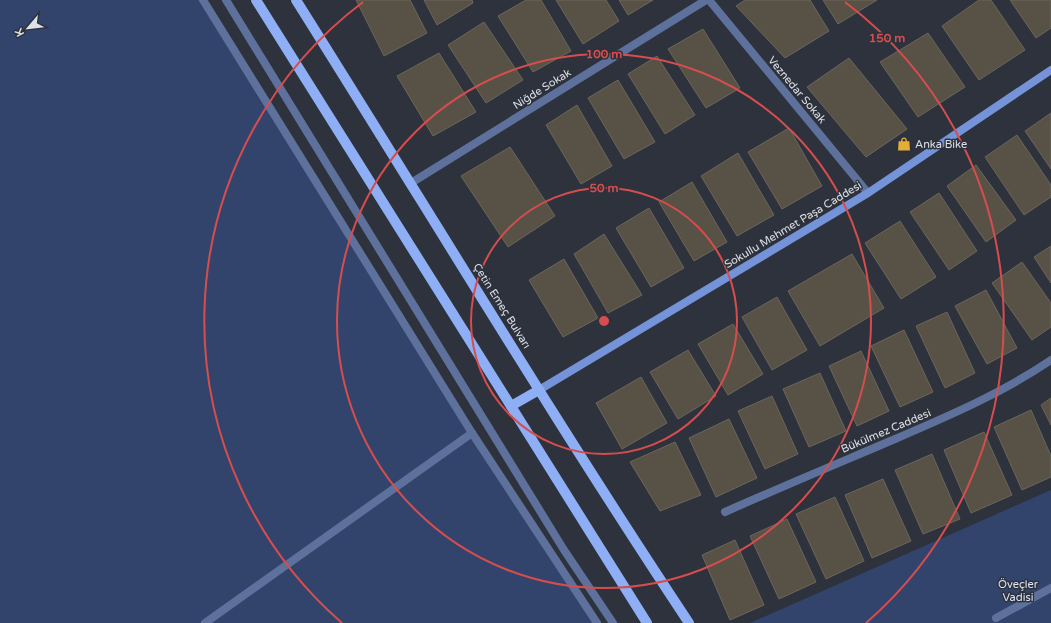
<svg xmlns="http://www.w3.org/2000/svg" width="1051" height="623" font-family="'Varela Round',sans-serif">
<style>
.green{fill:#32446c}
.building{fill:#575146;stroke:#6d665b}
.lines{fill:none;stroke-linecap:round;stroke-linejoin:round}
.service{stroke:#5d719c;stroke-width:8}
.minor{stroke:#5d719c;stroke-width:8}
.secondary{stroke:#7493d8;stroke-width:8}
.primary{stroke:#8eaff6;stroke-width:10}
.ring{fill:none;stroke:#d74d4e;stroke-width:2}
.labels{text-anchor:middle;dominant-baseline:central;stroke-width:3;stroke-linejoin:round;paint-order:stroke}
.street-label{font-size:11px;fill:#dde0e7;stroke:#2d323c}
.poi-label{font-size:11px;fill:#dde0e7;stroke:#2d323c;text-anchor:start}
.park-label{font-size:11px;fill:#dce4f6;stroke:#2d323c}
.centre{fill:#d74d4e;stroke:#2d323c;stroke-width:2}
.ring-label{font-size:12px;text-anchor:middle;font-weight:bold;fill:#d74d4e;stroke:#2d323c;stroke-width:3;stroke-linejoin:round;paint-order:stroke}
</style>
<rect width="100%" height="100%" fill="#2d323c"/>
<g class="green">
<path d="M0,0h203l269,433 125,190h-597z"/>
<path d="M1051,490v133h-301z"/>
</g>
<g class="building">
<path d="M356,0h54l17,33 -43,23z"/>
<path d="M424,0h48l1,3 -36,22z"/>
<path d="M526,0h15l30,51 -38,21 -35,-56z"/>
<path d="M556,0h50l13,21 -36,23z"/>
<path d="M619,0h34l-25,15z"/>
<path d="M745,0h65l19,31 -44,27 -49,-52z"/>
<path d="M823,0h54l-39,24z"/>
<path d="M979,0h12l34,50 -46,30 -37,-54z"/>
<path d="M1010,0h41v28l-15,10z"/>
<path d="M484,22l39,58 -37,23 -38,-58z"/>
<path d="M703,29l37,59 -34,20 -38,-59z"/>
<path d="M928,33l37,54 -47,30 -38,-55z"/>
<path d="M439,53l37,59 -43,24 -36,-60z"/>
<path d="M657,56l38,59 -30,19 -37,-60z"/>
<path d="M849,58l58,71 -41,28 -59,-70z"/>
<path d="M618,80l37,62 -31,17 -36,-61z"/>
<path d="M577,105l35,61 -31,18 -35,-59z"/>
<path d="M1051,113v56l-26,-38z"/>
<path d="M789,128l33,58 -40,23 -34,-57z"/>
<path d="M1017,135l34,50v12l-27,18 -39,-58z"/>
<path d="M510,147l45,69 -47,31 -47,-71z"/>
<path d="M738,153l36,62 -37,21 -36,-60z"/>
<path d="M976,165l40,55 -30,22 -39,-56z"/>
<path d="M692,182l35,60 -33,19 -35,-59z"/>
<path d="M939,193l38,58 -28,19 -39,-58z"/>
<path d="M649,208l35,60 -33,19 -35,-59z"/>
<path d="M900,221l36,56 -35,22 -36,-56z"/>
<path d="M604,234l38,61 -34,18 -34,-59z"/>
<path d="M1051,246v37l-17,-26z"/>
<path d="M852,254l32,54 -64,38 -32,-55z"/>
<path d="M564,259l34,59 -35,19 -34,-57z"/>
<path d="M1022,262l29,41v24l-19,13 -40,-57z"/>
<path d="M986,290l31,58 -30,16 -32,-58z"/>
<path d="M777,297l30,53 -35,20 -30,-53z"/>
<path d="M947,312l28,61 -30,15 -29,-62z"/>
<path d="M733,324l30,50 -35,21 -30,-51z"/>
<path d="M904,330l29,62 -33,15 -29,-61z"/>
<path d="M688,350l28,46 -38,23 -28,-47z"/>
<path d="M861,351l28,60 -32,15 -28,-60z"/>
<path d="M820,373l26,58 -37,16 -26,-58z"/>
<path d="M641,377l26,46 -45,26 -26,-46z"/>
<path d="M772,396l26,58 -33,15 -27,-58z"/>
<path d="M1051,398v27l-10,-20z"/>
<path d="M1031,410l20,46v21l-29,13 -28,-63z"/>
<path d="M729,419l28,59 -41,19 -27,-59z"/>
<path d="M984,432l28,63 -41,18 -27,-63z"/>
<path d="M675,442l26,53 -41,16 -30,-49z"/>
<path d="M932,454l28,65 -37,15 -28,-64z"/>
<path d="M883,479l28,62 -39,17 -27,-63z"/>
<path d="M835,497l29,64 -38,18 -30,-65z"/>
<path d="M787,519l29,63 -37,17 -29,-63z"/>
<path d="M735,540l29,65 -34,15 -28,-65z"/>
</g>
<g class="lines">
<g class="service">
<path d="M203,0l269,433 125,190"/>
<path d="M226,0l338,550 49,73"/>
<path d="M996,618l55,-30"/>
<path d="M205,623l267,-190"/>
</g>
<g class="minor">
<path d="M709,0l159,193"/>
<path d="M411,183l295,-183"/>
<path d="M725,512c54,-24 109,-47 163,-70 56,-24 113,-48 163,-82"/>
</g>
<path class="secondary" d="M539,390l329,-197 183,-123"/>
<g class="primary">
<path d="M256,0l391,623"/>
<path d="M296,0c131,208 257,418 393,623"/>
<path d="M511,406l28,-16"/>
</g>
</g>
<g class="ring">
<circle cx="604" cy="321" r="133"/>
<circle cx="604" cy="321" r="267"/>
<path d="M342 623A400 400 0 0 1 363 2M845 2A400 400 0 0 1 866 623"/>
</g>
<defs>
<g id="shop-bare" transform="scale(1.08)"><path d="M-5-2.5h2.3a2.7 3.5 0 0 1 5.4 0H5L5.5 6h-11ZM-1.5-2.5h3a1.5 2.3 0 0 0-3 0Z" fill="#e4ad35" stroke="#2d323c" stroke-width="2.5" paint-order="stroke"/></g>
</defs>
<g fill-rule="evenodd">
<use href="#shop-bare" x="904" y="144"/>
</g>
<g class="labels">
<g class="street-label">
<text transform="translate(542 89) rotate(-32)">Niğde Sokak</text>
<text transform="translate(797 90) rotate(50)">Veznedar Sokak</text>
<text transform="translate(793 225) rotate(-31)">Sokullu Mehmet Paşa Caddesi</text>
<text transform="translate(502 306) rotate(58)">Çetin Emeç Bulvarı</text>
<text transform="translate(886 431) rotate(-23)">Bükülmez Caddesi</text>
</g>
<g class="poi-label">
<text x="915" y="144">Anka Bike</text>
</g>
<g class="park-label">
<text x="1018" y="584">Öveçler<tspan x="1018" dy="13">Vadisi</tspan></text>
</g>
</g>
<circle cx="604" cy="321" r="6" class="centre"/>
<g class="ring-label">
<text x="887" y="42">150 m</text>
<text x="604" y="58">100 m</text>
<text x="604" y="192">50 m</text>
</g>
<g transform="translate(28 28) rotate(242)" stroke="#2d323c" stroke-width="3" paint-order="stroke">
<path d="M0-3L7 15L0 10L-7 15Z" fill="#dde0e7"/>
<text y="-6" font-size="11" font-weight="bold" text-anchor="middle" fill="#dde0e7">K</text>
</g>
</svg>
